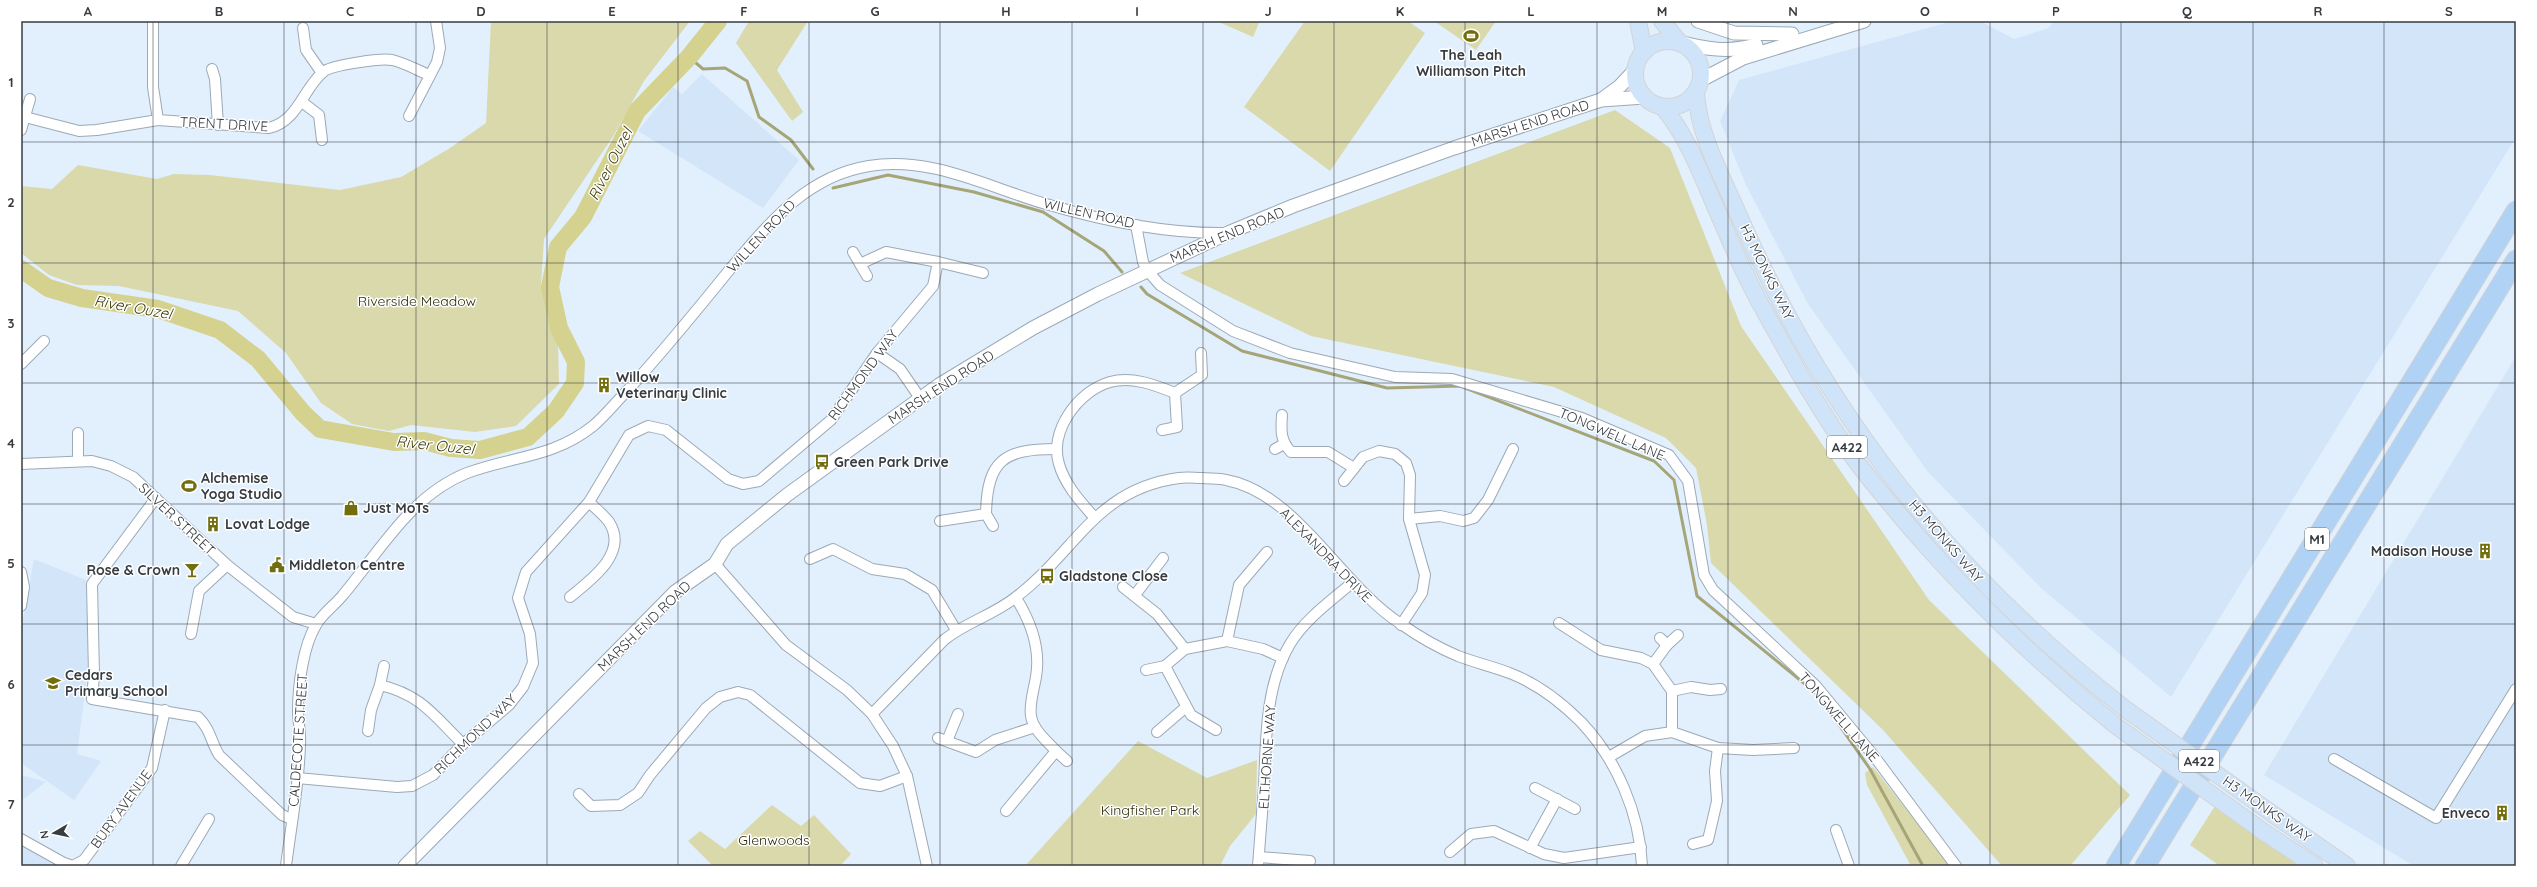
<svg xmlns="http://www.w3.org/2000/svg" width="2537" height="887" font-family="Quicksand,sans-serif">
<style>
.built{fill:#d2e5f9}
.green{fill:#d9d9ac}
.lines{fill:none;stroke-linecap:round;stroke-linejoin:round}
.stream{stroke:#a5a577;stroke-width:3}
.river{stroke:#d4d28e;stroke-width:18}
.minor-casing{stroke:#9ca9b6;stroke-width:12}
.tertiary-casing{stroke:#9ca9b6;stroke-width:15}
.primary-casing{stroke:#d3d4d5;stroke-width:18}
.motorway-casing{stroke:#d3d4d5;stroke-width:21}
.minor{stroke:#fff;stroke-width:10}
.tertiary{stroke:#fff;stroke-width:13}
.primary{stroke:#d0e4f9;stroke-width:16}
.motorway{stroke:#b0d2f5;stroke-width:19}
.primary-bridge-casing{stroke:#d3d4d5;stroke-width:18;stroke-linecap:butt}
.primary-bridge{stroke:#d0e4f9;stroke-width:16}
.grid{fill:none;stroke:#373c41;stroke-width:1;stroke-opacity:0.55}
.labels{text-anchor:middle;dominant-baseline:central;stroke-width:3;stroke-linejoin:round;paint-order:stroke}
.shield{fill:#fff;stroke:#73767a;stroke-width:1}
.shield-label{font-size:13px;font-weight:bold;fill:#373c41}
.poi-label{font-size:14px;font-weight:bold;fill:#373c41;stroke:#fff;text-anchor:start}
.street-label{font-size:14px;fill:#373c41;stroke:#fff}
.park-label{font-size:14px;fill:#2c2b0d;stroke:#fff}
.water-label{font-size:15px;font-style:italic;fill:#42400a;stroke:#fff}
.neatline{fill:none;stroke:#373c41;stroke-width:1.5}
.grid-label{font-size:13px;text-anchor:middle;font-weight:bold;fill:#373c41}
</style>
<rect width="100%" height="100%" fill="#e2f0fe"/>
<g class="built">
<path d="M1953,21h27l34,18 35,-11 4,-7h463v116l-345,560 -130,-109 -113,-116 -120,-168 -62,-119 -26,-64 19,-41z"/>
<path d="M702,74l97,86 -36,48 -125,-77 35,-44 9,7z"/>
<path d="M2516,356v510h-102l-150,-91z"/>
<path d="M34,559l52,21 2,89 -11,85 24,7 -27,39 -53,-37v-133z"/>
<path d="M21,775l25,7 -25,19z"/>
<path d="M21,836l37,30h-37z"/>
</g>
<g class="green">
<path d="M491,21h199l-46,60 -32,57 -68,101 -3,46 17,57 1,42 -43,42 -41,6 -64,-7 -22,6 -37,-7 -31,-21 -35,-50 -48,-42 -119,-25 -42,-1 -28,-10 -28,-22v-67l31,3 26,-24 79,14 17,-5 36,1 130,15 61,-13 49,-29 36,-25z"/>
<path d="M749,21h59l-31,49 26,42 -11,9 -56,-78z"/>
<path d="M1222,21h33l4,2 -6,14 -32,-14z"/>
<path d="M1305,21h103l17,12 -95,138 -86,-64z"/>
<path d="M1434,21h62l-20,29z"/>
<path d="M1615,110l55,38 71,178 188,274 201,195 -60,71h-68l-119,-136 -172,-167 -4,-38 -11,-57 -30,-30 -112,-51 -243,-51 -131,-63z"/>
<path d="M1138,741l69,37 50,-18 -1,54 -26,32 -10,20h-195z"/>
<path d="M1873,767l78,99h-40l-44,-81 -2,-12z"/>
<path d="M2219,800l96,66h-95l-30,-21z"/>
<path d="M772,805l29,21 13,-11 37,39 -11,12h-127l-25,-25 12,-10 25,18z"/>
</g>
<g class="lines">
<g class="stream">
<path d="M689,57l14,12 22,-1 22,13 12,36 32,23 22,29"/>
<path d="M833,188l55,-13 86,17 69,20 61,39 18,21"/>
<path d="M1141,287l6,7 95,57 145,37 73,-2 194,75 20,19 23,116 119,97"/>
<path d="M1821,699l49,70 53,97"/>
</g>
<path class="river" d="M21,269l27,19 34,10 76,11 62,21 38,29 45,54 17,16 74,13 30,-1 27,7 29,2 48,-13 28,-26 19,-28 1,-21 -17,-34 -9,-41 8,-40 25,-30 54,-106 52,-54 29,-36"/>
<g class="minor-casing">
<g id="minor">
<path d="M153,21v66l5,33 111,8c29,-7 34,-39 54,-56 8,-7 58,-14 69,-12 13,3 25,10 37,15"/>
<path d="M303,28l3,22 16,23"/>
<path d="M212,69l3,10 3,46"/>
<path d="M302,102l17,13 3,25"/>
<path d="M409,116l28,-54 3,-14 -4,-27"/>
<path d="M25,117l54,14 18,-1 61,-10"/>
<path d="M21,130l9,-31"/>
<path d="M1136,225l7,37 4,8 13,15 73,46 57,22 105,24 57,2 130,39 87,37 19,26 16,94 9,15 103,96 58,70 82,110"/>
<path d="M853,252l14,24"/>
<path d="M938,262l45,11"/>
<path d="M877,353l23,16 20,29"/>
<path d="M21,364l23,-23"/>
<path d="M1282,415c-1,15 -2,25 9,37h37l26,16"/>
<path d="M1162,430l15,-3 -2,-34"/>
<path d="M78,433v27"/>
<path d="M1275,449l9,-5"/>
<path d="M21,464l71,-3 19,5 22,11 94,88 66,52 23,7"/>
<path d="M1344,481l19,-24 16,-6 16,3 11,9 4,12 -1,44 16,56 -3,18 -21,32"/>
<path d="M156,498l-64,86 2,91 -2,24 106,18c13,13 12,23 21,38l63,60 9,4"/>
<path d="M986,514l7,12"/>
<path d="M1094,517c-14,-16 -29,-32 -35,-53 -10,-33 19,-73 51,-82 22,-6 45,3 65,11l27,-18 -1,-22"/>
<path d="M1409,519l31,-3 23,5 11,-3 14,-18 25,-51"/>
<path d="M940,521l46,-7c1,-54 18,-65 70,-65"/>
<path d="M810,559l23,-10 39,20 33,5 27,16 24,40"/>
<path d="M715,564l71,81 61,45 25,24 21,32 14,30 20,90"/>
<path d="M21,572l3,15 -3,19"/>
<path d="M1123,587l34,27 28,35"/>
<path d="M1135,595l28,-37"/>
<path d="M570,597c21,-17 59,-44 39,-75 -5,-7 -14,-14 -20,-20"/>
<path d="M1559,623l42,27 40,8 12,6 19,27v41"/>
<path d="M191,634l8,-43 28,-26"/>
<path d="M1227,641l12,-56 28,-33"/>
<path d="M1667,645l11,-10"/>
<path d="M1653,664l14,-19 -7,-7"/>
<path d="M1146,670l19,-4"/>
<path d="M380,685l4,-19"/>
<path d="M1672,691l19,-4 19,3 11,-1"/>
<path d="M872,714l72,-74c22,-18 50,-25 72,-43 59,-44 79,-108 163,-119 7,-1 16,0 23,0 8,1 16,0 24,2 71,13 115,106 175,144 17,12 38,24 57,32 18,7 37,11 54,18 25,10 50,29 69,48 36,38 59,92 61,144"/>
<path d="M1216,730l-25,-15 -26,-49 20,-17 42,-8 36,8 20,9"/>
<path d="M368,731l3,-21 9,-25c42,10 54,31 83,59"/>
<path d="M1157,732l29,-25"/>
<path d="M938,738l38,14 19,-12 40,-13"/>
<path d="M947,741l11,-27"/>
<path d="M1056,751l11,10"/>
<path d="M1609,757l36,-21 27,-4 46,16 35,2 41,-2"/>
<path d="M2334,759l102,59 80,-129"/>
<path d="M297,778l100,9 15,-1 21,-11 30,-31 46,-39 14,-18 10,-24 -3,-29 -12,-36 8,-26 63,-70 40,-67 19,-9 18,4 62,49 15,5 16,-3 72,-61 46,-67 56,-67 5,-24 -52,-10 -26,12"/>
<path d="M1535,788l40,21"/>
<path d="M579,794l12,12 29,-1 18,-12 12,-18 56,-67 14,-11 18,-5 12,3 110,88 20,3 27,-10"/>
<path d="M1006,811l50,-60c-9,-10 -23,-21 -25,-35 -2,-12 3,-27 5,-39 5,-29 -5,-55 -20,-79"/>
<path d="M1836,830l13,36"/>
<path d="M21,839l43,24 9,3 11,-6 68,-92 13,-58"/>
<path d="M1693,844l15,-4 9,-39 -2,-30 3,-23"/>
<path d="M1530,848l27,-49"/>
<path d="M1450,852l21,-18 23,-3 50,23 20,4 77,-11"/>
<path d="M1259,857l51,4"/>
<path d="M181,866l28,-47"/>
<path d="M286,866c5,-40 13,-81 14,-121 1,-12 -2,-23 -2,-34 0,-25 5,-65 18,-86 6,-11 19,-20 27,-30 37,-44 68,-100 124,-122 45,-17 86,-15 126,-47 12,-10 22,-23 33,-34 37,-40 71,-82 105,-124 39,-46 76,-92 138,-102 63,-10 118,21 177,38 58,17 120,30 180,29"/>
<path d="M1258,866c2,-26 4,-53 6,-79 2,-47 1,-101 26,-143 15,-25 41,-43 63,-62"/>
</g>
</g>
<g class="tertiary-casing">
<g id="tertiary">
<path d="M1698,21l36,12 58,1"/>
<path d="M1679,42c26,7 50,11 77,3"/>
<path d="M1701,80l42,-22 121,-37"/>
<path d="M1601,100l19,-14 15,-16"/>
<path d="M405,866l270,-274 40,-28 12,-20 60,-49 152,-110 94,-57 65,-34 130,-61 65,-27 161,-58 147,-48 44,-3"/>
</g>
</g>
<g class="primary-casing">
<g id="primary">
<path d="M1638,21l6,31"/>
<path d="M1662,21l17,21"/>
<circle cx="1668" cy="74" r="33"/>
<path d="M1696,93c3,44 27,85 44,125 89,202 211,354 384,490"/>
<path d="M1663,107c21,26 33,54 46,85 18,41 34,82 56,120 29,53 58,105 94,153 75,97 161,183 256,260"/>
<path d="M2274,815l73,51"/>
<path d="M2264,832l51,34"/>
</g>
</g>
<g class="motorway-casing">
<g id="motorway">
<path d="M2116,866l400,-655"/>
<path d="M2145,866l371,-606"/>
</g>
</g>
<use href="#minor" class="minor"/>
<use href="#tertiary" class="tertiary"/>
<use href="#primary" class="primary"/>
<use href="#motorway" class="motorway"/>
<g class="primary-bridge-casing">
<g id="primary-bridge">
<path d="M2124,708l150,107"/>
<path d="M2115,725l149,107"/>
</g>
</g>
<use href="#primary-bridge" class="primary-bridge"/>
</g>
<path class="grid" d="M153,21v845M284,21v845M416,21v845M547,21v845M678,21v845M809,21v845M940,21v845M1072,21v845M1203,21v845M1334,21v845M1465,21v845M1597,21v845M1728,21v845M1859,21v845M1990,21v845M2121,21v845M2253,21v845M2384,21v845M21,142h2495M21,263h2495M21,383h2495M21,504h2495M21,624h2495M21,745h2495"/>
<defs>
<g id="stadium-bare" transform="scale(1.2)"><path d="M0-5a6.5 5 0 1 0 0 10a6.5 5 0 1 0 0-10ZM-3.5-1.8h7v3.6h-7Z" fill="#726e0e" stroke="#fff" stroke-width="2.5" paint-order="stroke"/></g>
<g id="building-bare" transform="scale(1.2)"><path d="M-4-6H4V6H1V3H-1V6H-4ZM-2.5-4.3h1.7v1.8h-1.7ZM.8-4.3h1.7v1.8H.8ZM-2.5-1h1.7V.8h-1.7ZM.8-1h1.7V.8H.8Z" fill="#726e0e" stroke="#fff" stroke-width="2.5" paint-order="stroke"/></g>
<g id="bus-bare" transform="scale(1.2)"><path d="M-5-6H5V4H4V6H2V4H-2V6H-4V4H-5ZM-3.5-4V0h7V-4ZM-3.5 1.2v1.5H-2V1.2ZM2 1.2v1.5H3.5V1.2Z" fill="#726e0e" stroke="#fff" stroke-width="2.5" paint-order="stroke"/></g>
<g id="shop-bare" transform="scale(1.2)"><path d="M-5-2.5h2.3a2.7 3.5 0 0 1 5.4 0H5L5.5 6h-11ZM-1.5-2.5h3a1.5 2.3 0 0 0-3 0Z" fill="#726e0e" stroke="#fff" stroke-width="2.5" paint-order="stroke"/></g>
<g id="civic-bare" transform="scale(1.2)"><path d="M-.6-6.5H3V-4.5H.6V-3L4-1V1h2V6H-6V1h2V-1L-.6-3ZM-1.2 2.5V6h2.4V2.5Z" fill="#726e0e" stroke="#fff" stroke-width="2.5" paint-order="stroke"/></g>
<g id="bar-bare" transform="scale(1.2)"><path d="M-6-5H6L.8 .8V4.5H3.5V6h-7V4.5H-.8V.8Z" fill="#726e0e" stroke="#fff" stroke-width="2.5" paint-order="stroke"/></g>
<g id="school-bare" transform="scale(1.2)"><path d="M0-5L7-2L0 1L-7-2ZM-4 1L0 2.5L4 1V4Q0 6-4 4Z" fill="#726e0e" stroke="#fff" stroke-width="2.5" paint-order="stroke"/></g>
</defs>
<g fill-rule="evenodd">
<use href="#stadium-bare" x="1471" y="36"/>
<use href="#building-bare" x="604" y="385"/>
<use href="#bus-bare" x="822" y="462"/>
<use href="#stadium-bare" x="189" y="486"/>
<use href="#shop-bare" x="351" y="508"/>
<use href="#building-bare" x="213" y="524"/>
<use href="#building-bare" x="2485" y="551"/>
<use href="#civic-bare" x="277" y="565"/>
<use href="#bar-bare" x="192" y="570"/>
<use href="#bus-bare" x="1047" y="576"/>
<use href="#school-bare" x="53" y="683"/>
<use href="#building-bare" x="2502" y="813"/>
</g>
<g class="labels">
<g class="shield">
<rect x="1827" y="436" width="40" height="22" rx="3"/>
<rect x="2305" y="528" width="24" height="22" rx="3"/>
<rect x="2179" y="750" width="40" height="22" rx="3"/>
</g>
<g class="shield-label">
<text x="1847" y="447">A422</text>
<text x="2317" y="539">M1</text>
<text x="2199" y="761">A422</text>
</g>
<g class="poi-label">
<text x="1471" y="55" text-anchor="middle">The Leah<tspan x="1471" dy="16">Williamson Pitch</tspan></text>
<text x="616" y="377">Willow<tspan x="616" dy="16">Veterinary Clinic</tspan></text>
<text x="834" y="462">Green Park Drive</text>
<text x="201" y="478">Alchemise<tspan x="201" dy="16">Yoga Studio</tspan></text>
<text x="363" y="508">Just MoTs</text>
<text x="225" y="524">Lovat Lodge</text>
<text x="2473" y="551" text-anchor="end">Madison House</text>
<text x="289" y="565">Middleton Centre</text>
<text x="180" y="570" text-anchor="end">Rose &amp; Crown</text>
<text x="1059" y="576">Gladstone Close</text>
<text x="65" y="675">Cedars<tspan x="65" dy="16">Primary School</tspan></text>
<text x="2490" y="813" text-anchor="end">Enveco</text>
</g>
<g class="street-label">
<text transform="translate(1530 123) rotate(-18)">MARSH END ROAD</text>
<text transform="translate(224 124) rotate(3)">TRENT DRIVE</text>
<text transform="translate(1089 213) rotate(13)">WILLEN ROAD</text>
<text transform="translate(1227 235) rotate(-23)">MARSH END ROAD</text>
<text transform="translate(761 236) rotate(-47)">WILLEN ROAD</text>
<text transform="translate(1767 272) rotate(64)">H3 MONKS WAY</text>
<text transform="translate(863 375) rotate(-54)">RICHMOND WAY</text>
<text transform="translate(941 387) rotate(-33)">MARSH END ROAD</text>
<text transform="translate(1612 434) rotate(23)">TONGWELL LANE</text>
<text transform="translate(177 519) rotate(43)">SILVER STREET</text>
<text transform="translate(1946 541) rotate(49)">H3 MONKS WAY</text>
<text transform="translate(1326 555) rotate(46)">ALEXANDRA DRIVE</text>
<text transform="translate(644 626) rotate(-44)">MARSH END ROAD</text>
<text transform="translate(1839 717) rotate(49)">TONGWELL LANE</text>
<text transform="translate(475 734) rotate(-44)">RICHMOND WAY</text>
<text transform="translate(298 740) rotate(-86)">CALDECOTE STREET</text>
<text transform="translate(1267 757) rotate(-86)">ELTHORNE WAY</text>
<text transform="translate(121 809) rotate(-54)">BURY AVENUE</text>
<text transform="translate(2267 809) rotate(35)">H3 MONKS WAY</text>
</g>
<g class="park-label">
<text x="417" y="301">Riverside Meadow</text>
<text x="1150" y="810">Kingfisher Park</text>
<text x="774" y="840">Glenwoods</text>
</g>
<g class="water-label">
<text transform="translate(610 164) rotate(-63)">River Ouzel</text>
<text transform="translate(133 307) rotate(10)">River Ouzel</text>
<text transform="translate(435 445) rotate(6)">River Ouzel</text>
</g>
</g>
<rect width="2537" height="887" fill="none" stroke="#ffffff" stroke-width="44"/>
<g transform="translate(54 833) rotate(261)" stroke="#ffffff" stroke-width="3" paint-order="stroke">
<path d="M0-3L7 15L0 10L-7 15Z" fill="#373c41"/>
<text y="-6" font-size="11" font-weight="bold" text-anchor="middle" fill="#373c41">N</text>
</g>
<rect x="22" y="22" width="2493" height="843" class="neatline"/>
<g class="grid-label">
<text x="88" y="16">A</text>
<text x="219" y="16">B</text>
<text x="350" y="16">C</text>
<text x="481" y="16">D</text>
<text x="612" y="16">E</text>
<text x="744" y="16">F</text>
<text x="875" y="16">G</text>
<text x="1006" y="16">H</text>
<text x="1137" y="16">I</text>
<text x="1268" y="16">J</text>
<text x="1400" y="16">K</text>
<text x="1531" y="16">L</text>
<text x="1662" y="16">M</text>
<text x="1793" y="16">N</text>
<text x="1925" y="16">O</text>
<text x="2056" y="16">P</text>
<text x="2187" y="16">Q</text>
<text x="2318" y="16">R</text>
<text x="2449" y="16">S</text>
<text x="11" y="87">1</text>
<text x="11" y="207">2</text>
<text x="11" y="328">3</text>
<text x="11" y="448">4</text>
<text x="11" y="568">5</text>
<text x="11" y="689">6</text>
<text x="11" y="809">7</text>
</g>
</svg>
